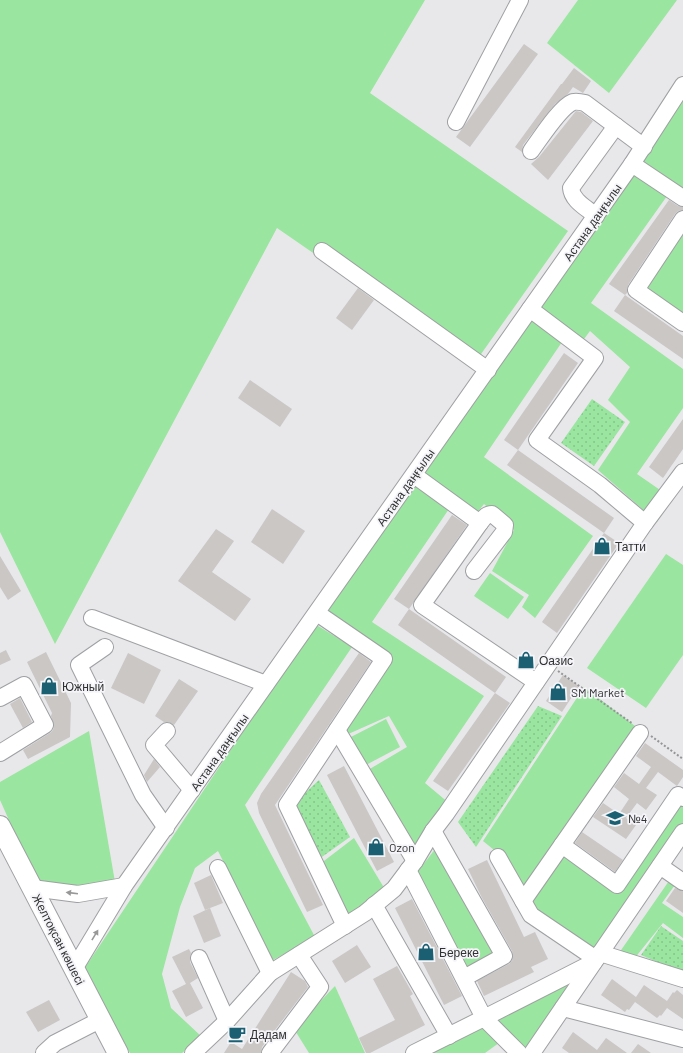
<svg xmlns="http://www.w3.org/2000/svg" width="683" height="1053" font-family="Barlow,sans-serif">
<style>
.grass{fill:#9ae59f}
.park{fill:url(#park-dots)}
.building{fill:#cac7c5}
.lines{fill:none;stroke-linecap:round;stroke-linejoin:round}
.minor-casing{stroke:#9fa0a3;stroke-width:18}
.major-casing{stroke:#9fa0a3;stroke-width:22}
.path{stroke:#949597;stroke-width:2;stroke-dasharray:2 2;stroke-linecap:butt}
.minor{stroke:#fff;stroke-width:16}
.major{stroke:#fff;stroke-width:20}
.oneway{fill:#989898}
.labels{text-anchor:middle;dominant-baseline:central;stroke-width:3.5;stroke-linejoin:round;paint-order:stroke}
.street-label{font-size:12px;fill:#303132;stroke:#f5f5f9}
.poi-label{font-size:12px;fill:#303132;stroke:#f5f5f9;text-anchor:start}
</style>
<defs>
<pattern id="park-dots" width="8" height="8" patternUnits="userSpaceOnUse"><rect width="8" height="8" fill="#9ae59f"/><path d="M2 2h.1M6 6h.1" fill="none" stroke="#85c589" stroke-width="1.8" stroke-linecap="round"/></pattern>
</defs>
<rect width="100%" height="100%" fill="#e8e8eb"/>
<g class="grass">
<path d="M0,0h425l-55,93 198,138 -94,133 -197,-136 -222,416 -55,-112z"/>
<path d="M578,0h99l-68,93 -62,-50z"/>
<path d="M683,99v93l-44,-30z"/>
<path d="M634,169l33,27 -76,107 92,66v39l-46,66 26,18 20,-30v21l-26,39 -59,-52 32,-48 -22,-22 22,-33 -40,-36 -9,12 -45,-34z"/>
<path d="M683,228v90l-40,-28z"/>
<path d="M532,315l30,27 -78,115 109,79 -58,82 -13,-11 7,-12 -37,-24 22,-41 -30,-26 -8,10 -55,-41z"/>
<path d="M414,484l37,22 -79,116 112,74 -59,87 31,26 -37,43 -51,-82 39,-23 -18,-31 -43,19 -4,-5 46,-73 -64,-45z"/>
<path d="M666,554l17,11v90l-37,53 -59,-40z"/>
<path d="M490,573l34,24 -16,22 -34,-23z"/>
<path d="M315,624l37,23 -107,158 70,132 -42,23 -55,-109 -23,17 -15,39 -18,67 9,34 31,29 -20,16h-52l-46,-84z"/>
<path d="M584,687l55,42 -115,165 -25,-40 -16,-13z"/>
<path d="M386,719l14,28 -36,19 -15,-28z"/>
<path d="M89,731l26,151 -38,8 -39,-5 -38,-85v-18z"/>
<path d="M680,800l3,3v20l-90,131 -57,-40 -8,-15 33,-49 57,40z"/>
<path d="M354,838l32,53 -39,28 -27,-55z"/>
<path d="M442,840l56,113 -33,19 -49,-98z"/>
<path d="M671,878l6,4 -15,21 21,14v21l-20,-15 -29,36 -17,-3z"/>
<path d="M582,974l-55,79 -37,-34z"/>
<path d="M335,986l30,67h-56l-15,-24z"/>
<path d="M484,1023l19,17 -18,13h-60z"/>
</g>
<g class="park">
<path d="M592,399l33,23 -31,44 -33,-23z"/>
<path d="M538,706l24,10 -86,131 -18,-25z"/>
<path d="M319,780l31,57 -31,22 -27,-54z"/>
<path d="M661,926l22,15v32l-42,-18z"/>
</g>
<g class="building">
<path d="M524,44l14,10 -68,93 -14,-10z"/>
<path d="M574,68l17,13 -8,12 -10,-6 -5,7 -13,10 -32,41 -1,7 -7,-5 46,-63h1z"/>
<path d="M576,111l5,1 12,9 -45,59 -17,-16 8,-7z"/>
<path d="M669,200l9,6 5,1v3l-5,1 -3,3 -47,71 -1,8 -2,2 -16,-11z"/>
<path d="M358,288l16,12 -22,30 -16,-12z"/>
<path d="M625,295l58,41v23l-69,-48z"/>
<path d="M564,353l14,10 -60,87 -14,-10z"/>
<path d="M250,380l42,29 -12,18 -42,-29z"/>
<path d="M683,419v30l-20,29 -14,-11z"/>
<path d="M518,450l96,68 -10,15 -97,-68z"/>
<path d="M272,509l33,22 -22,33 -32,-22z"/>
<path d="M452,515l15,10 -58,84 -15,-10z"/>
<path d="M216,529l18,12 -22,31 39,27 -16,22 -57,-40z"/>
<path d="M604,533l15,10 -62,90 -15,-11z"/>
<path d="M0,556l21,35 -13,9 -8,-13z"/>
<path d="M409,609l97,68 -11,16 -97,-68z"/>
<path d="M6,650l5,10 -11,5v-12z"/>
<path d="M46,652l25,51 -1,34 -42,22 -5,-9 27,-17 3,-3 1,-4 -3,-10 1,-3 -25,-51z"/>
<path d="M128,653l33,17 -17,34 -33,-16z"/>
<path d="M359,653l12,9 -96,143 48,100 -16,7 -48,-99 -2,-10 4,-9z"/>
<path d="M563,675l16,11 -17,26 -16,-11z"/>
<path d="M179,679l19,12 -24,34 -5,-3h-5l-9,-6z"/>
<path d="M495,693l15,10 -62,88 -15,-10z"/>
<path d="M20,698l12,24 -9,6 -13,-24z"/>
<path d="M645,743l38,27v7l-6,9 -19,-14 -12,16 11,7 -11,15 -9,-7 -11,15 10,7 -10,14 -33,-22 10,-14 16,11 10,-15 -15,-12 10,-14 15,11 12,-17 -15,-11z"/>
<path d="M154,759l6,8 -13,15 -3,-7z"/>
<path d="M344,766l50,96 -17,9 -50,-96z"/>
<path d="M582,832l41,28 -8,12 -40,-29z"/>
<path d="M487,860l37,77 11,-5 13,27 -17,8 3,5 -50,24 -7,-15 32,-17 3,-3 1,-5 -1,-5 -30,-53 -14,-29z"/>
<path d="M211,875l12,28 -18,7 -11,-27z"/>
<path d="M675,888l8,3v22l-17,-12z"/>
<path d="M412,899l50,97 -18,9 -49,-97z"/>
<path d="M210,908l11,28 -17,7 -11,-27z"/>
<path d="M357,945l14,22 -26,16 -13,-22z"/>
<path d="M189,949l2,4 -1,4v5l8,16 -8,5 13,25 -17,9 -14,-26 14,-7 -14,-27z"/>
<path d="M397,966l16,28 -3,2 15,29 -55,28h-4l-7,-15 36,-18 -22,-41z"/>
<path d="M291,972l14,9 3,6 -46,60 -1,6h-37l7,-11 11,7z"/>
<path d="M612,979l24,18 8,-12 23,16 6,-9 1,1 3,-3 6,5v24l-16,-11 -6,8 -1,-1 -3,3 -22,-16 -6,8 -2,-1 -2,3 -24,-17z"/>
<path d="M49,1000l11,20 -22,12 -12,-20z"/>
<path d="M573,1032l24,18 9,-12 21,15h-58l-7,-5z"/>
<path d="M638,1044l13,9h-20z"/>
</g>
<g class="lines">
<g class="minor-casing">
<g id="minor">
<path d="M456,122l64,-122"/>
<path d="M531,151c9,-12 29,-44 42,-49 4,-1 8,0 12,1l59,44"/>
<path d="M632,164l51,34"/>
<path d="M596,216c-9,-8 -24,-15 -25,-28l45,-62"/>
<path d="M683,219l-47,71 47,33"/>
<path d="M322,251l166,119"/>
<path d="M530,309l65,49 -58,82 63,45 45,38"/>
<path d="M414,475l66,48 -58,82 114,77"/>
<path d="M474,571l30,-39 1,-7 -13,-11c-6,0 -8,4 -12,9"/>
<path d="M317,613l67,46 -97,146 58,121"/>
<path d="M92,618l174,66"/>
<path d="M105,647l-26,18 64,130 23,33"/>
<path d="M0,698l24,-13 21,40 -45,28"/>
<path d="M337,730l78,131"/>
<path d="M167,731l-13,14 38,45"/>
<path d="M433,831l71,125 -40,22"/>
<path d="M562,845l55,40 61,-90 5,3"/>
<path d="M498,857l33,58 65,44"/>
<path d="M660,866l23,16"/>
<path d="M218,868l52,105"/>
<path d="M408,870l76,148 110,-56"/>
<path d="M32,888l46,6 46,-8"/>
<path d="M523,901l117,-168"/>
<path d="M374,905l75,131"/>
<path d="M600,953l83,26"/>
<path d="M199,958l28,63"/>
<path d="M74,969l50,-83 508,-722 51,-79"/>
<path d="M563,1008l120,31"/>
<path d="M44,1053l11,-10 45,-23"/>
<path d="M193,1053l34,-32 43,-48 95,-60 29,-24 21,-28 18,-30 13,-17 199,-291 38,-51"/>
<path d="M270,1053l50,-66 -21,-32"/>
<path d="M414,1053l70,-35 35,35"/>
<path d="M532,1053l151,-221"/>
</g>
</g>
<g class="major-casing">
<path id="major" d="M0,826l118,227"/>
</g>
<g class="path">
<path d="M558,671l75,53"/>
<path d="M651,736l32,23"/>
</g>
<use href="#minor" class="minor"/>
<use href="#major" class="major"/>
</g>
<defs><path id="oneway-solid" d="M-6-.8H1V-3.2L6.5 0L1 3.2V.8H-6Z"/></defs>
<g class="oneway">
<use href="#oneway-solid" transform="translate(72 893) rotate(-173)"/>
<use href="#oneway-solid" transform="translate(95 935) rotate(-59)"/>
</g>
<defs>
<g id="shop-bare" transform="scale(1.38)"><path d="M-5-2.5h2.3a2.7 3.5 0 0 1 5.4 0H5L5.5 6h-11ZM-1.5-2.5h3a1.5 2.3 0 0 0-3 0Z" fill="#1b6072" stroke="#f5f5f9" stroke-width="2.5" paint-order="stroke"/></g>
<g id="school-bare" transform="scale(1.38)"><path d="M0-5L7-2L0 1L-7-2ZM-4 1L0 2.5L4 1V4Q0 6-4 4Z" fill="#1b6072" stroke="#f5f5f9" stroke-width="2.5" paint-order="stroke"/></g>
<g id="cafe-bare" transform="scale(1.38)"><path d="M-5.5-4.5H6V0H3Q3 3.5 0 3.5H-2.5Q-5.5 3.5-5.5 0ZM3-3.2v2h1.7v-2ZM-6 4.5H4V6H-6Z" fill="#1b6072" stroke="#f5f5f9" stroke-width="2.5" paint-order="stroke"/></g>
</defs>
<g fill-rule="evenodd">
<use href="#shop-bare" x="602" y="546"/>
<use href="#shop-bare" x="526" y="660"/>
<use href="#shop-bare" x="49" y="686"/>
<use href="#shop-bare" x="558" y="692"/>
<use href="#school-bare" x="615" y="818"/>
<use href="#shop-bare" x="376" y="847"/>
<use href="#shop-bare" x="426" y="952"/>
<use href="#cafe-bare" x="237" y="1034"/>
</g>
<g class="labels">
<g class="street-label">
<text transform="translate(592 222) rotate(-55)">Астана даңғылы</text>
<text transform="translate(405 487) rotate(-55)">Астана даңғылы</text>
<text transform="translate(219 752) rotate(-55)">Астана даңғылы</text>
<text transform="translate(59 939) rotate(63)">Желтоқсан көшесі</text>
</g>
<g class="poi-label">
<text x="615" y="546">Татти</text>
<text x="539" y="660">Оазис</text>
<text x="62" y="686">Южный</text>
<text x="571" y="692">SM Market</text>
<text x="628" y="818">№4</text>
<text x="389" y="847">Ozon</text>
<text x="439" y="952">Береке</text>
<text x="250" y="1034">Дадам</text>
</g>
</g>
</svg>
